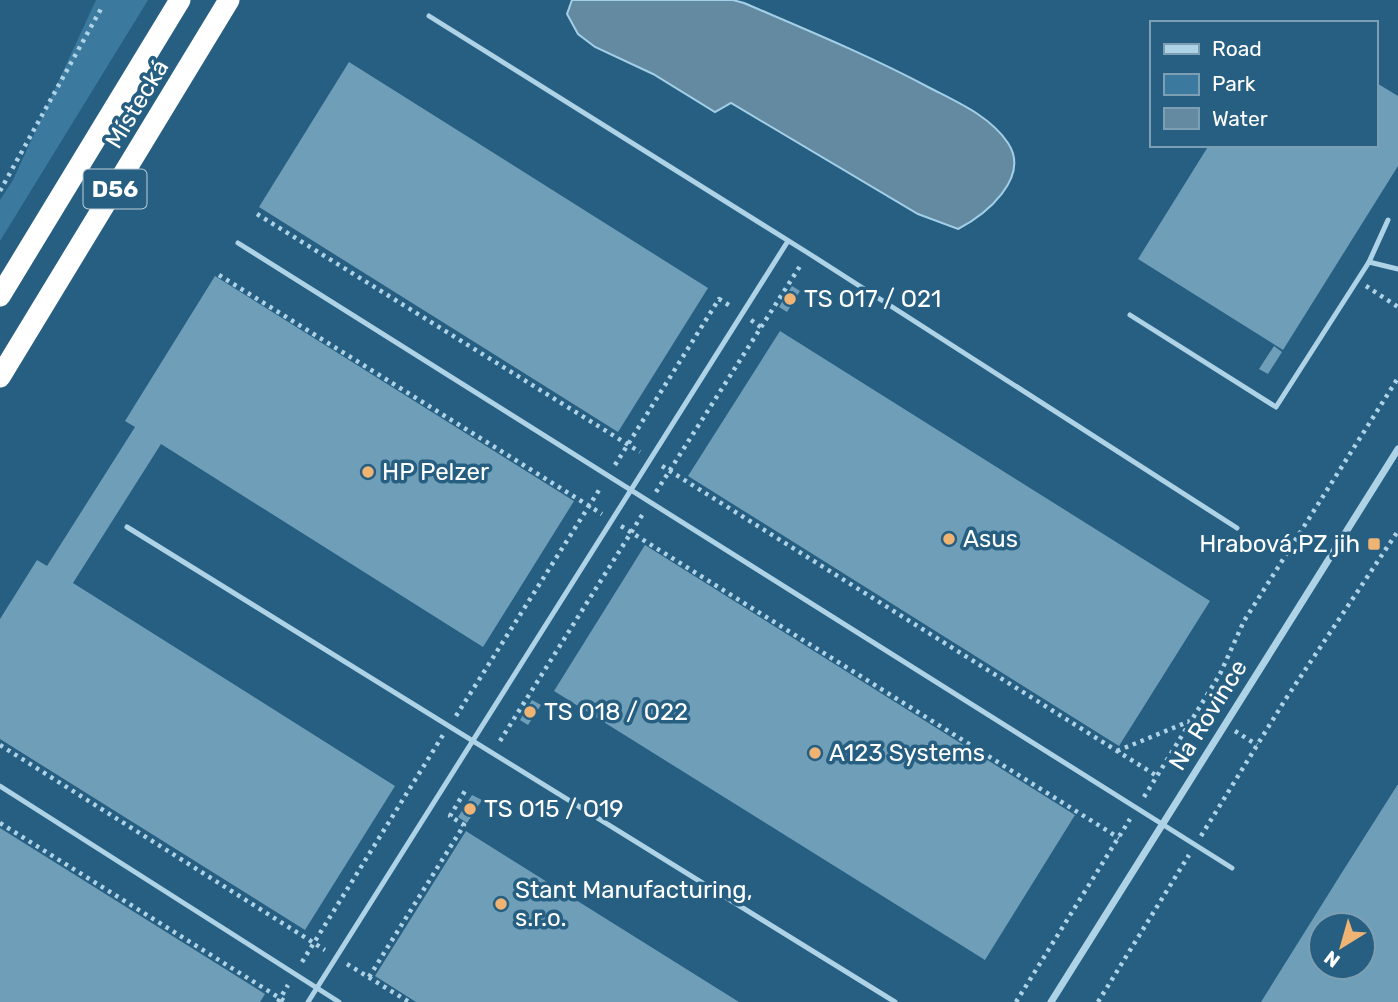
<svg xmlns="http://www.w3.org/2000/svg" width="1398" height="1002" font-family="Rubik,sans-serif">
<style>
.green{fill:#3b7a9e}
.water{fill:#638aa1;stroke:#a2cfe7;stroke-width:2}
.building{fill:#6f9eb8;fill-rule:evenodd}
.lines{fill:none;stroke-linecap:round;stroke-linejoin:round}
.path{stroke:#aed2e6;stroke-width:4.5;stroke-dasharray:3.5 5;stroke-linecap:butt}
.lane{stroke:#aed2e6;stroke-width:5}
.street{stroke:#aed2e6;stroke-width:7}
.highway{stroke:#fff;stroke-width:21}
.poi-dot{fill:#efb373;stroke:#265f81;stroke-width:2.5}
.labels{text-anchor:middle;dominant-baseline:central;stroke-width:7;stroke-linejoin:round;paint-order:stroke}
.shield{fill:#265f81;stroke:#becfd9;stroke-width:2}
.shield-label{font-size:23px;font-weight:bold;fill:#fff}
.street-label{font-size:24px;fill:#fff;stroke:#265f81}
.poi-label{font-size:24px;fill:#fff;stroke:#265f81;text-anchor:start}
</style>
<rect width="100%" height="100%" fill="#265f81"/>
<path class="green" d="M96,0h52l-148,241v-41l13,-20z"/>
<path class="water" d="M572,0h161l11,3c63,27 126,53 186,85 27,14 60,28 78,55 23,35 -23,72 -50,86l-40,-15 -187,-111 -16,9 -62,-38 -58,-27 -17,-13 -11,-20z"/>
<g class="building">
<path d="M349,62l359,226 -90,144 -359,-225z"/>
<path d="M1375,82l23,14v70l-115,184 -145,-91 71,-114h166z"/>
<path d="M215,276l359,225 -91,146 -322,-203 -88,139 322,203 -90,144 -305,-191v-120l37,-59 10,6 88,-139 -10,-6z"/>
<path d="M792,286l8,5 -13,21 -8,-5z"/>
<path d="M780,331l430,270 -91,145 -431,-270z"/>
<path d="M1274,346l8,6 -14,22 -9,-5z"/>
<path d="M645,545l430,270 -90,145 -431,-269z"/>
<path d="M532,700l9,5 -13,20 -8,-5z"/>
<path d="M1398,784v218h-137l80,-128zM1321,925h42v42h-42z"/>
<path d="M472,795l10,5 -15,23 -9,-6z"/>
<path d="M0,828l265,166 -5,8h-260z"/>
<path d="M466,831l3,2 270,169h-323l-41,-26z"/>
</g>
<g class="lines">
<g class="path">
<path d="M0,191l102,-184"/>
<path d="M257,214l383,238"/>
<path d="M219,275l383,239"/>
<path d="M1366,286l32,21"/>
<path d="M751,320l11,8"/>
<path d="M615,465l104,-166 13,8"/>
<path d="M662,466l495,310"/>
<path d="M656,492l146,-229"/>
<path d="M621,526l498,312"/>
<path d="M456,716l145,-229"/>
<path d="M1235,731l22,14"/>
<path d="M500,741l144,-229"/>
<path d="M0,745l325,205"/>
<path d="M1117,751l73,-30"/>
<path d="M1144,797l76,-123 24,-53 154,-243"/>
<path d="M0,823l286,179"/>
<path d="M1201,836l84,-136 113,-169"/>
<path d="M302,962l141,-227"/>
<path d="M347,964l62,38"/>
<path d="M369,977l95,-152 -14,-9 15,-25"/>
<path d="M278,1002l10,-17"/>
<path d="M1016,1002l114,-183"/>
<path d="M1098,1002l91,-147"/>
</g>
<g class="lane">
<path d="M429,16l379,237 429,275"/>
<path d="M238,243l994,625"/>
<path d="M1369,262l19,-42"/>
<path d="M1130,315l146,92 93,-145 29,7"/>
<path d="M127,527l768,475"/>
<path d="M0,786l339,216"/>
<path d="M308,1002l480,-761"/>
</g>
<path class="street" d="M1051,1002l347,-553"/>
<g class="highway">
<path d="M0,296l180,-296"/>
<path d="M0,377l229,-377"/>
</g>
</g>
<g class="poi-dot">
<circle cx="790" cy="299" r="7"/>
<circle cx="368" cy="472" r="7"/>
<circle cx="949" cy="539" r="7"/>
<rect x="1367" y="537" width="14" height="14" rx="3.5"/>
<circle cx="530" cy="712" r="7"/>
<circle cx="815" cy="753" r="7"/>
<circle cx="470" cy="809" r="7"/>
<circle cx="501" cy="904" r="7"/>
</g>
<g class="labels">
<rect class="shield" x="83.5" y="169.5" width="63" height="39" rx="5"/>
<g class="shield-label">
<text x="115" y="189">D56</text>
</g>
<g class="street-label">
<text transform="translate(137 104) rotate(-59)">Místecká</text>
<text transform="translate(1208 715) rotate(-58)">Na Rovince</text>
</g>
<g class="poi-label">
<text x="804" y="299">TS O17 / O21</text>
<text x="382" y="472">HP Pelzer</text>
<text x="963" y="539">Asus</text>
<text x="1360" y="544" text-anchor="end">Hrabová,PZ jih</text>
<text x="544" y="712">TS O18 / O22</text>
<text x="829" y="753">A123 Systems</text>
<text x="484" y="809">TS O15 / O19</text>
<text x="515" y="890">Stant Manufacturing,<tspan x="515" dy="28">s.r.o.</tspan></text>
</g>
</g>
<rect x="1150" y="21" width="228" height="126" fill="#265f81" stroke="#7d9fb3" stroke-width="2"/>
<rect x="1164" y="44" width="35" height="10" fill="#aed2e6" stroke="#7d9fb3" stroke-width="2"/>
<text x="1212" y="56" font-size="21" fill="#ffffff">Road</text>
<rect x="1164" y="74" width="35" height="21" fill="#3b7a9e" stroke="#7d9fb3" stroke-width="2"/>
<text x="1212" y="91" font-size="21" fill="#ffffff">Park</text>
<rect x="1164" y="108" width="35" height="21" fill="#638aa1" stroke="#7d9fb3" stroke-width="2"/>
<text x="1212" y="126" font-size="21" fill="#ffffff">Water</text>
<g transform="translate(1342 946) rotate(217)"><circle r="33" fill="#265f81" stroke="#7d9fb3" stroke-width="2"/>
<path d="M0-5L12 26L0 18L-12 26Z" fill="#efb373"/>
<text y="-10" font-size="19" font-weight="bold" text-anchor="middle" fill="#ffffff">N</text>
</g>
</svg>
